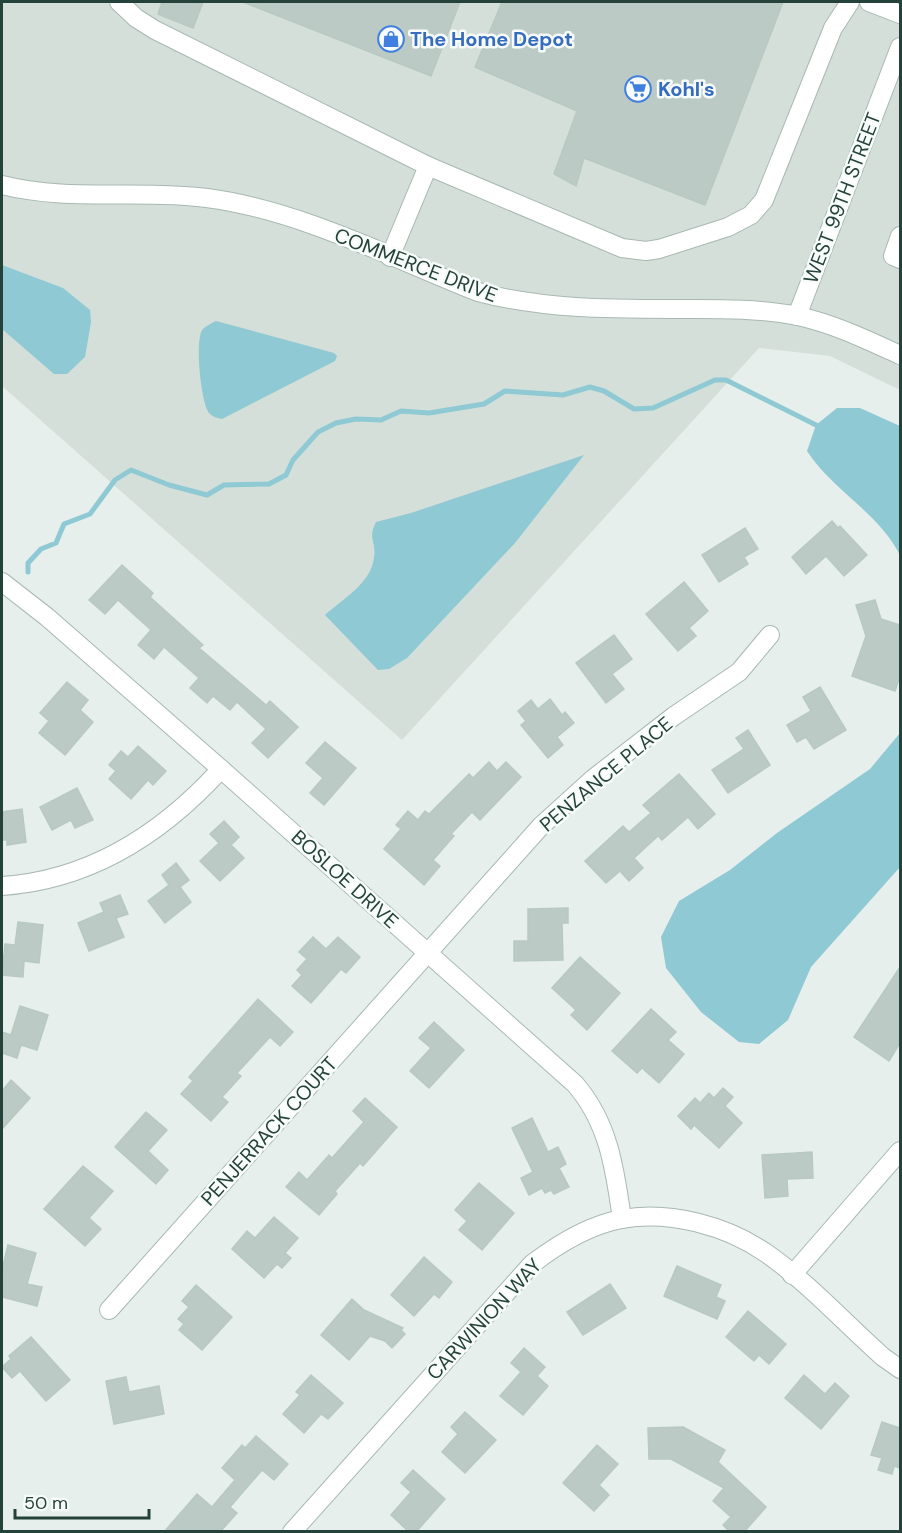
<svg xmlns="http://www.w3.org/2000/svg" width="902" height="1533" font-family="'DM Sans',sans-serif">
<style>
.built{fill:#d4dfda}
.water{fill:#8ec9d4}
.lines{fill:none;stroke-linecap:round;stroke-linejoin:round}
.stream{stroke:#8ec9d4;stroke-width:5}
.building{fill:#bbcac4;stroke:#b8c9c2;stroke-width:1.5}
.minor-casing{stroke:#a8b8b2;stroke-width:20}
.minor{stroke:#fff;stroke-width:18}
.labels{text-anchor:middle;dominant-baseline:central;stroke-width:5;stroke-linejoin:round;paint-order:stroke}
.shop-label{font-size:20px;font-weight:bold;fill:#366cbe;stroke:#f7fbf9;text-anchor:start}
.street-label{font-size:20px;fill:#24423a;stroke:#f7fbf9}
</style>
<rect width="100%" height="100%" fill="#e6efeb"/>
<path class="built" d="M2,2h898v388l-70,-34 -71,-8 -357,392 -400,-354z"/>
<g class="water">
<path d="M2,265l61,23 27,22 1,12 -6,35 -18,17h-13l-52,-45z"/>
<path d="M216,321l118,32 3,3 -2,5 -113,58c-5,-1 -9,-2 -13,-6 -8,-9 -15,-75 -6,-84 3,-3 9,-6 13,-8z"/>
<path d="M837,408h23l40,18v129c-22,-43 -67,-64 -93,-104l9,-26z"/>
<path d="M584,455l-69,88 -108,115 -18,11 -11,1 -53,-55c18,-16 46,-32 49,-57 3,-16 -7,-19 2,-36l35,-9z"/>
<path d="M900,733v134l-89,100 -23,53 -29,24 -20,-2 -38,-30 -35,-44 -5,-31 18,-36 51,-31 47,-37 93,-64z"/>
</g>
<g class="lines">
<path class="stream" d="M28,572v-9l13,-14 15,-6 8,-19 26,-10 25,-34 16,-10 38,15 38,10 17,-10 45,-1 17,-9 7,-15 25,-28 18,-9 20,-4 25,1 20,-9 28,2 55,-9 21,-13 58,4 27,-8 14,4 30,18 19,-1 62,-28h11l90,45"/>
</g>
<g class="building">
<path d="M162,2h41l-10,26 -35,-14z"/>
<path d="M243,2h217l-29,74z"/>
<path d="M502,2h281l-78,203 -121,-47 -8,28 -22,-12 23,-63 -102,-44z"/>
<path d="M832,521l6,7 2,-2 27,29 -23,21 -18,-20 -20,18 -14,-17z"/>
<path d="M745,528l13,21 -14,8 4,7 -29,18 -17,-27z"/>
<path d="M122,565l31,28 -3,4 53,48 -4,3 67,57 4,-4 28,26 -30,31 -16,-15 14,-14 -29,-27 -7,8 -17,-14 -6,7 -17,-15 9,-10 -35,-31 -10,12 -16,-14 13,-15 -33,-30 -13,14 -16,-14z"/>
<path d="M684,582l24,29 -19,17 7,8 -18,15 -32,-37z"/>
<path d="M875,600l6,19 19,6v51l-5,15 -43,-15 14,-40 -10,-31z"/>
<path d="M614,635l18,24 -20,15 12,15 -18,14 -30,-40z"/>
<path d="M67,682l21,18 -8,10 13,12 -28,33 -26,-22 10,-12 -9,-8z"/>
<path d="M820,687l26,43 -32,19 -8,-12 -9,5 -10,-17 24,-14 -8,-14z"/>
<path d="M550,699l12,16 3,-3 9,11 -17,14 6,8 -15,13 -27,-33 5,-4 -8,-10 13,-11 7,9z"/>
<path d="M748,730l22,35 -42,28 -16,-23 32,-21 -8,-11z"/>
<path d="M325,742l31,26 -32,37 -14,-12 13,-15 -17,-15z"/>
<path d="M138,746l28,25 -13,14 -5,-5 -17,19 -22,-20 7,-8 -7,-6 12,-14 7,6z"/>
<path d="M489,762l8,9 9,-9 15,15 -41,43 -8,-8 -21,22 3,2 -21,24 7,6 -16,19 -40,-36 17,-20 -5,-4 12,-14 10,9 7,-9 4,3 40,-40 4,4z"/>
<path d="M679,774l36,40 -17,15 -10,-12 -26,23 -4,-4 -24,22 9,10 -14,13 -9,-10 -14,12 -21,-22 38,-35 6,6 22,-19 -8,-8z"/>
<path d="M77,788l16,32 -18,8 -4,-8 -19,10 -12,-23z"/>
<path d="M22,809l4,33 -19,3v-5h-5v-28z"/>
<path d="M224,821l15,16 -8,8 13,13 -24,23 -20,-20 19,-18 -9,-9z"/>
<path d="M176,863l13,17 -9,7 11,15 -26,21 -17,-22 21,-16 -7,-10z"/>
<path d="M120,895l8,19 -12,4 8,19 -35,14 -11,-28 26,-11 -4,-9z"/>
<path d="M568,908v15h-6l1,37 -49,1v-20h14v-32z"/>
<path d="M18,922l25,3 -4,38 -15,-2 -1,16 -21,-2 3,-31 10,1z"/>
<path d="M313,937l13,12 12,-12 22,20 -14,16 -5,-4 -30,34 -19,-17 10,-11 -5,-5 10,-11 -8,-7z"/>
<path d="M580,957l40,36 -33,37 -16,-15 5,-5 -24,-22z"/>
<path d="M900,967v76l-11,18 -35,-24z"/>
<path d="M258,999l35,33 -13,14 -10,-9 -33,36 4,3 -19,21 6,5 -17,19 -30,-27 12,-13 -4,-4z"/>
<path d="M20,1006l28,9 -11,35 -16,-5 -4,13 -15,-5v-21l9,3z"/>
<path d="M651,1009l25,23 -8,8 16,14 -25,29 -17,-15 -5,5 -25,-22z"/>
<path d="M434,1022l30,28 -35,38 -19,-17 21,-23 -12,-10z"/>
<path d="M11,1080l19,18 -28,31v-38z"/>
<path d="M723,1088l10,9 -8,9 17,17 -23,25 -25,-23 -3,4 -13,-13 17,-18 5,5 9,-10 5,5z"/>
<path d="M365,1098l32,29 -34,39 -3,-3 -25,28 2,3 -18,21 -33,-28 13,-15 8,8 22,-25 3,3 32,-36 -11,-11z"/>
<path d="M146,1112l21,18 -19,21 20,19 -12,14 -41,-37z"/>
<path d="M532,1118l16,34 10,-5 8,17 -7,4 10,19 -15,7 -3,-4 -6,3 -3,-5 -13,7 -8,-17 12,-6 -21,-44z"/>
<path d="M812,1152l1,26 -26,1 1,17 -23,2 -3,-43z"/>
<path d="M83,1166l30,25 -24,27 12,11 -16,17 -41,-37z"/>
<path d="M479,1183l35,30 -32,37 -23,-20 8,-9 -12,-11z"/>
<path d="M274,1217l24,21 -13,15 6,5 -9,10 -5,-4 -13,14 -32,-29 15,-18 8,7z"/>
<path d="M8,1245l28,8 -9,31 15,3 -5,19 -35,-9v-27z"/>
<path d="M424,1257l28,25 -13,16 -5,-4 -20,22 -23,-21z"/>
<path d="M677,1266l44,19 -5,12 9,4 -8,18 -53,-23z"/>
<path d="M610,1284l16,24 -43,27 -16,-23z"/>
<path d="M196,1285l36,32 -30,33 -23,-20 5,-6 -6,-5 11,-12 -7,-6z"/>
<path d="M352,1299l12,11 39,18 -2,2 4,4 -13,14 -7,-7 -15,-5 -21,24 -28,-25z"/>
<path d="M748,1311l38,33 -17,20 -10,-9 -5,6 -28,-24z"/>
<path d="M31,1337l39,43 -24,21 -26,-30 -8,7 -10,-11 9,-8 -2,-3z"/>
<path d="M524,1348l21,19 -8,9 11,10 -25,29 -23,-19 21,-24 -10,-9z"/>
<path d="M311,1375l32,28 -15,16 -7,-5 -17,19 -21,-19 17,-19 -4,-3z"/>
<path d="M804,1375l21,19 10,-11 14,13 -28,33 -36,-31z"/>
<path d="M126,1377l3,15 30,-6 5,28 -50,10 -8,-43z"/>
<path d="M465,1412l31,28 -31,33 -23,-21 16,-18 -7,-7z"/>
<path d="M882,1422l18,6v40l-6,-2 -2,8 -14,-4 4,-12 -11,-3z"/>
<path d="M683,1427l42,23 -7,12 48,45 -22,25h-14l-7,-7 8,-8 -18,-16 11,-13 -53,-29h-22l-1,-31z"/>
<path d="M256,1436l32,28 -14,16 -12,-10 -32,37 7,6 -17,19h-56l33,-38 15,13 23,-27 -13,-12 20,-23 3,3z"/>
<path d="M597,1445l21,19 -19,21 10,10 -15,16 -31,-28z"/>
<path d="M413,1470l32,29 -29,33h-7l-18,-17 20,-23 -10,-9z"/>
</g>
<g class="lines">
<g class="minor-casing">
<g id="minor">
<path d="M119,2l17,16 19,12 273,136 194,82 24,3 13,-2 69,-22 23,-12 13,-15 69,-172 17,-26"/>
<path d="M869,2l31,12"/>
<path d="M2,185c66,17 137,4 205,13 92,12 185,60 271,94 65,17 129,17 196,17 41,0 83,-1 124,7 36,8 69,24 102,39"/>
<path d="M900,236l-7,20 7,3"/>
<path d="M390,257l38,-91"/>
<path d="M797,316l103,-269"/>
<path d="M2,582l45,35 174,152 354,315c34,39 40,86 47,135"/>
<path d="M2,886c89,-6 160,-52 219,-117"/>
<path d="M792,1275l108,-124"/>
<path d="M109,1310l432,-484 53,-48 80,-62 65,-44 31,-37"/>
<path d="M292,1532l240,-268c26,-20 57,-39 90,-45 47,-9 105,7 144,34 39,27 81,72 117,104l17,12"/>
</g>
</g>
<use href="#minor" class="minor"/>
</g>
<defs>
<g id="shop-ring" transform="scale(1.35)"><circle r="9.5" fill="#f7fbf9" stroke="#3f7fe0" stroke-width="1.5"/><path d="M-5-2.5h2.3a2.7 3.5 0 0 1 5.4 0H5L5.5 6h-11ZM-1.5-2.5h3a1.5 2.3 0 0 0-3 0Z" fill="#3f7fe0"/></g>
<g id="supermarket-ring" transform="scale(1.35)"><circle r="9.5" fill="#f7fbf9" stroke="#3f7fe0" stroke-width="1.5"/><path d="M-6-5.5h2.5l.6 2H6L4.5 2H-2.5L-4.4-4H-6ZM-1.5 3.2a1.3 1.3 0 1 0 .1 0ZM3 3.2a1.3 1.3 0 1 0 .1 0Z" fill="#3f7fe0"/></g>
</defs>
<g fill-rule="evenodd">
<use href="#shop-ring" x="391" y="39"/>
<use href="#supermarket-ring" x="638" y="89"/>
</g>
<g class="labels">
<g class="shop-label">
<text x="410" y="39">The Home Depot</text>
<text x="658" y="89">Kohl's</text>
</g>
<g class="street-label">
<text transform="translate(842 198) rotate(-69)">WEST 99TH STREET</text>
<text transform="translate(416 265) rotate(21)">COMMERCE DRIVE</text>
<text transform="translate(606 774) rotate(-40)">PENZANCE PLACE</text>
<text transform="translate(345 879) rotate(42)">BOSLOE DRIVE</text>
<text transform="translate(269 1131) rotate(-48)">PENJERRACK COURT</text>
<text transform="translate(484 1319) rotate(-47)">CARWINION WAY</text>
</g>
</g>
<rect width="902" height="1533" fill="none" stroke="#24423a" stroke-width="6"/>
<path d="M15 1509v9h134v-9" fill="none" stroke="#24423a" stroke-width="3"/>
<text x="24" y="1509" font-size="18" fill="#24423a" stroke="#f7fbf9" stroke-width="4.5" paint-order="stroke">50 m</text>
</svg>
